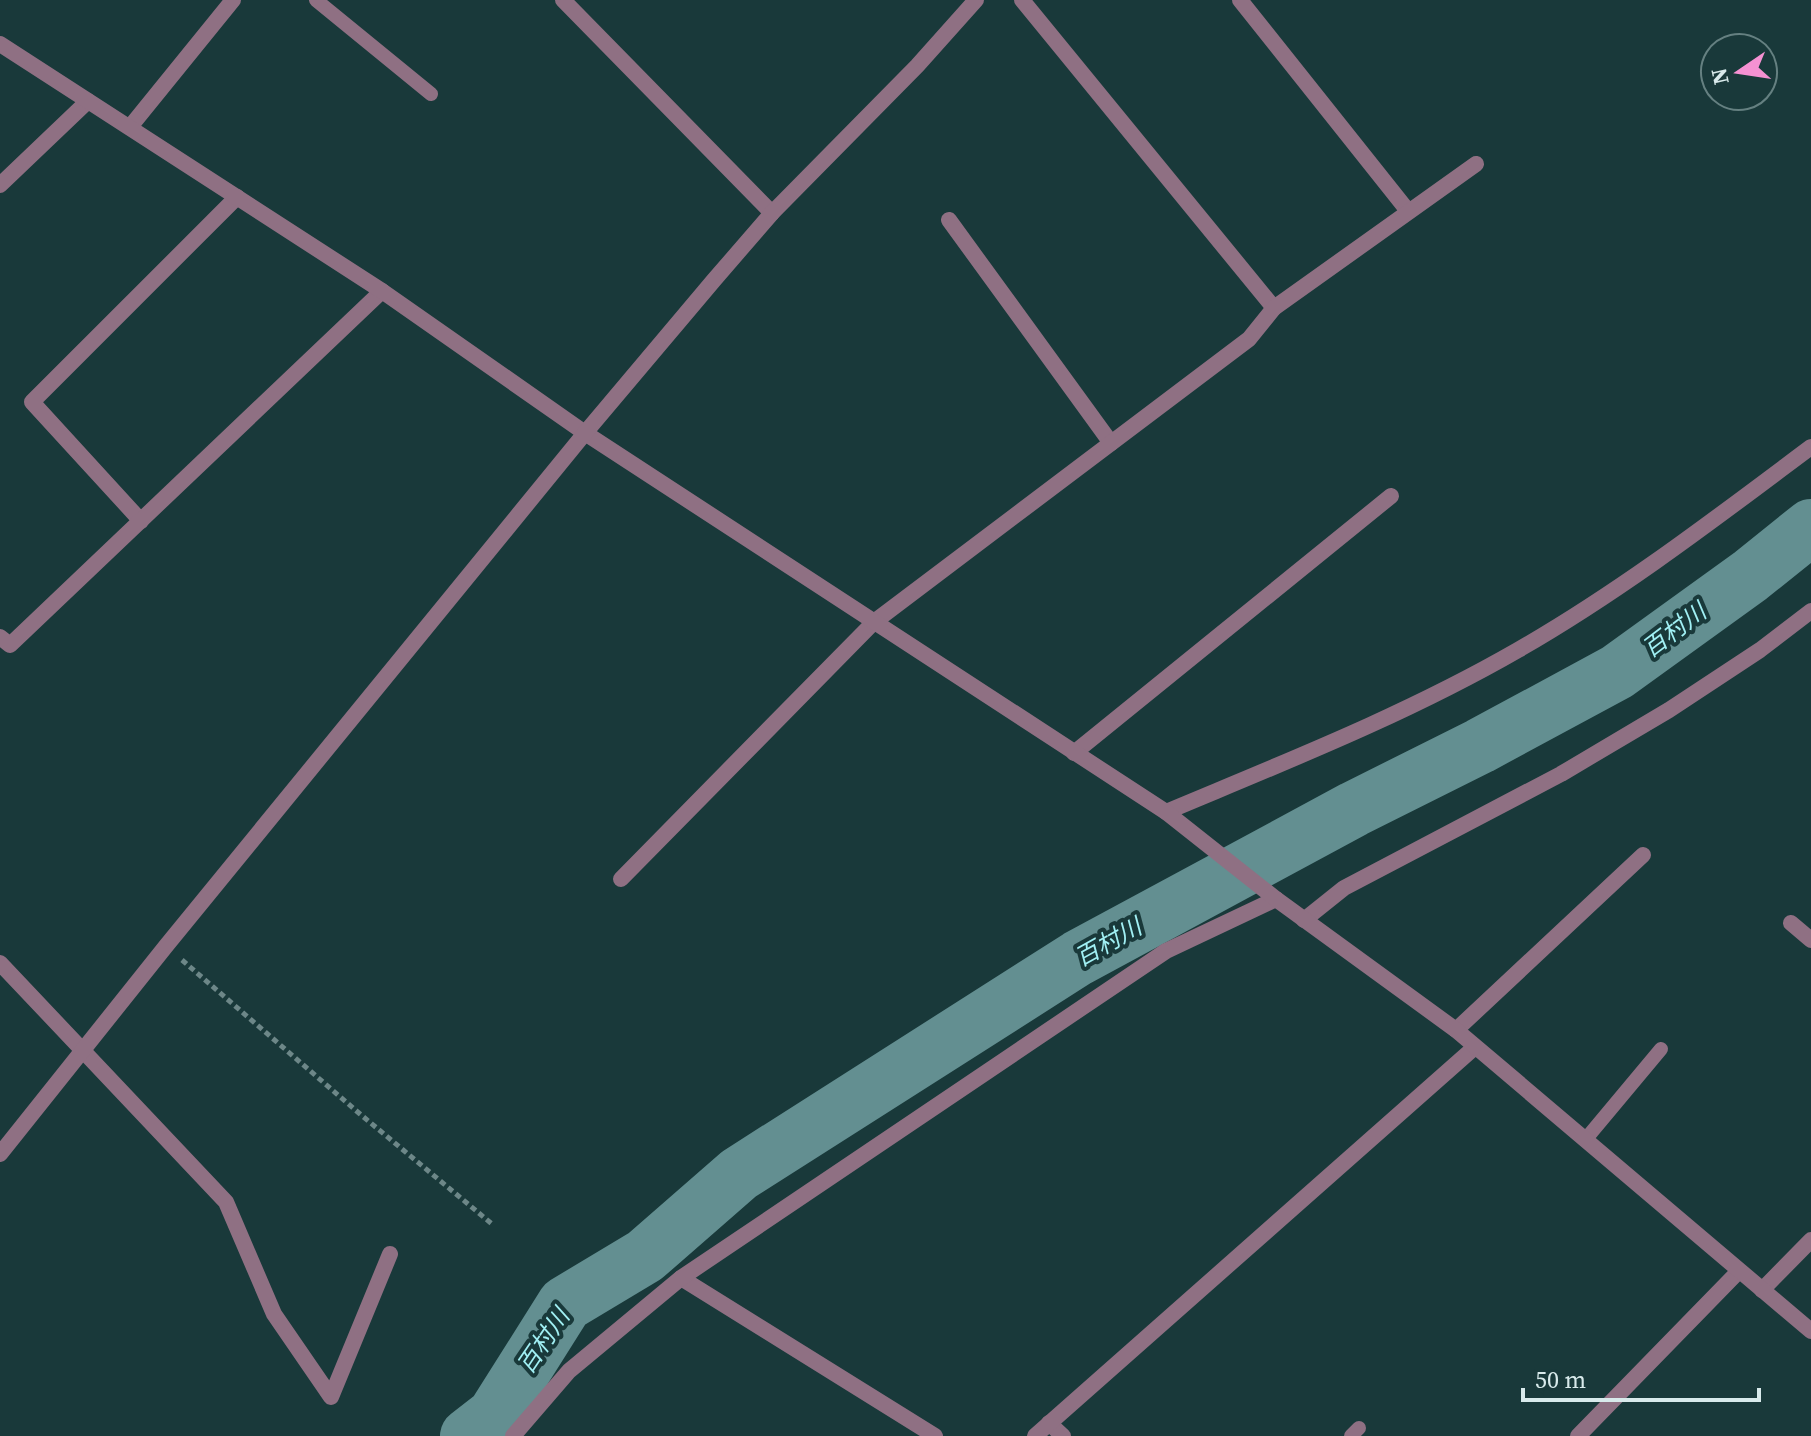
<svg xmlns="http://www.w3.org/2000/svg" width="1811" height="1436" font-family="'Source Serif 4','Noto Sans JP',serif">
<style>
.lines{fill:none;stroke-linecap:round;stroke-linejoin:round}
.river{stroke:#638f91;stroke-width:56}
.path{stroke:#6d8788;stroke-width:5;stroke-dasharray:6 4;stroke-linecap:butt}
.service{stroke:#8f7083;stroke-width:14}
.minor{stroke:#8f7083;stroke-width:16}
.tertiary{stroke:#8f7083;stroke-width:16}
.labels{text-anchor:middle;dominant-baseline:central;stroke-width:8;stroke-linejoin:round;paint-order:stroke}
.water-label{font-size:24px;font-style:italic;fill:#a1f0f4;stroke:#19393a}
</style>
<rect width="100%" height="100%" fill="#19393a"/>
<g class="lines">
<path class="river" d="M468,1436l27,-21 70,-111 80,-48 94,-82 339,-216 276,-149 126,-63 137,-74 133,-96 61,-49"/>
<path class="path" d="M182,960l178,154 132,110"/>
<g class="service">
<path d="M316,0l115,94"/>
<path d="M1585,1140l76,-91"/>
<path d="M1351,1436l8,-8"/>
</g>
<g class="minor">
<path d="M563,0l209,213"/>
<path d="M1022,0l252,308"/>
<path d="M1240,0l168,211"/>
<path d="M130,127l103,-127"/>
<path d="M0,185l88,-84"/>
<path d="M949,220l162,223"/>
<path d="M141,521l-109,-119 205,-205"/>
<path d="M0,637l10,8 372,-354"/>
<path d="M1074,753l317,-257"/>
<path d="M1166,812c119,-50 239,-97 352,-162 103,-59 198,-132 293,-203"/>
<path d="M621,879l253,-257 375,-283 25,-31 202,-144"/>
<path d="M1304,920l40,-32 217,-114 108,-64 91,-60 51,-39"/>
<path d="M1791,923l20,17"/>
<path d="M0,963l226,239 48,112 57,83 59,-143"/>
<path d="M1456,1030l187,-175"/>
<path d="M681,1278l254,158"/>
<path d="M1762,1290l49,-50"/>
<path d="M1049,1423l14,13"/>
<path d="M513,1436l56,-65 112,-93 485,-327 110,-52"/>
<path d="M1035,1436l440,-389"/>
<path d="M1578,1436l161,-165"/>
</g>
<g class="tertiary">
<path d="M0,44l382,247 203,142 581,379 110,87 180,131 355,301"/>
<path d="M0,1154l166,-208 419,-513 129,-153 58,-67 145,-147 59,-66"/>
</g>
</g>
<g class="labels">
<g class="water-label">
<text transform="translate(1674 630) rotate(-37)">百村川</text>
<text transform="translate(1108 942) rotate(-29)">百村川</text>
<text transform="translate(543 1341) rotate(-56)">百村川</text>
</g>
</g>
<g transform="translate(1739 72) rotate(257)"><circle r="38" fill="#19393a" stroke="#658081" stroke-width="2"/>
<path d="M0-6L14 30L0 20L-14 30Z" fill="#f591d2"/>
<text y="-12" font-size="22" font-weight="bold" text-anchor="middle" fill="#d8eaeb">N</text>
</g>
<path d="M1523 1388v12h236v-12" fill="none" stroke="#d8eaeb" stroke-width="4"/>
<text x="1535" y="1388" font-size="24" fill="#d8eaeb" stroke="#19393a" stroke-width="6" paint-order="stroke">50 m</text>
</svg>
